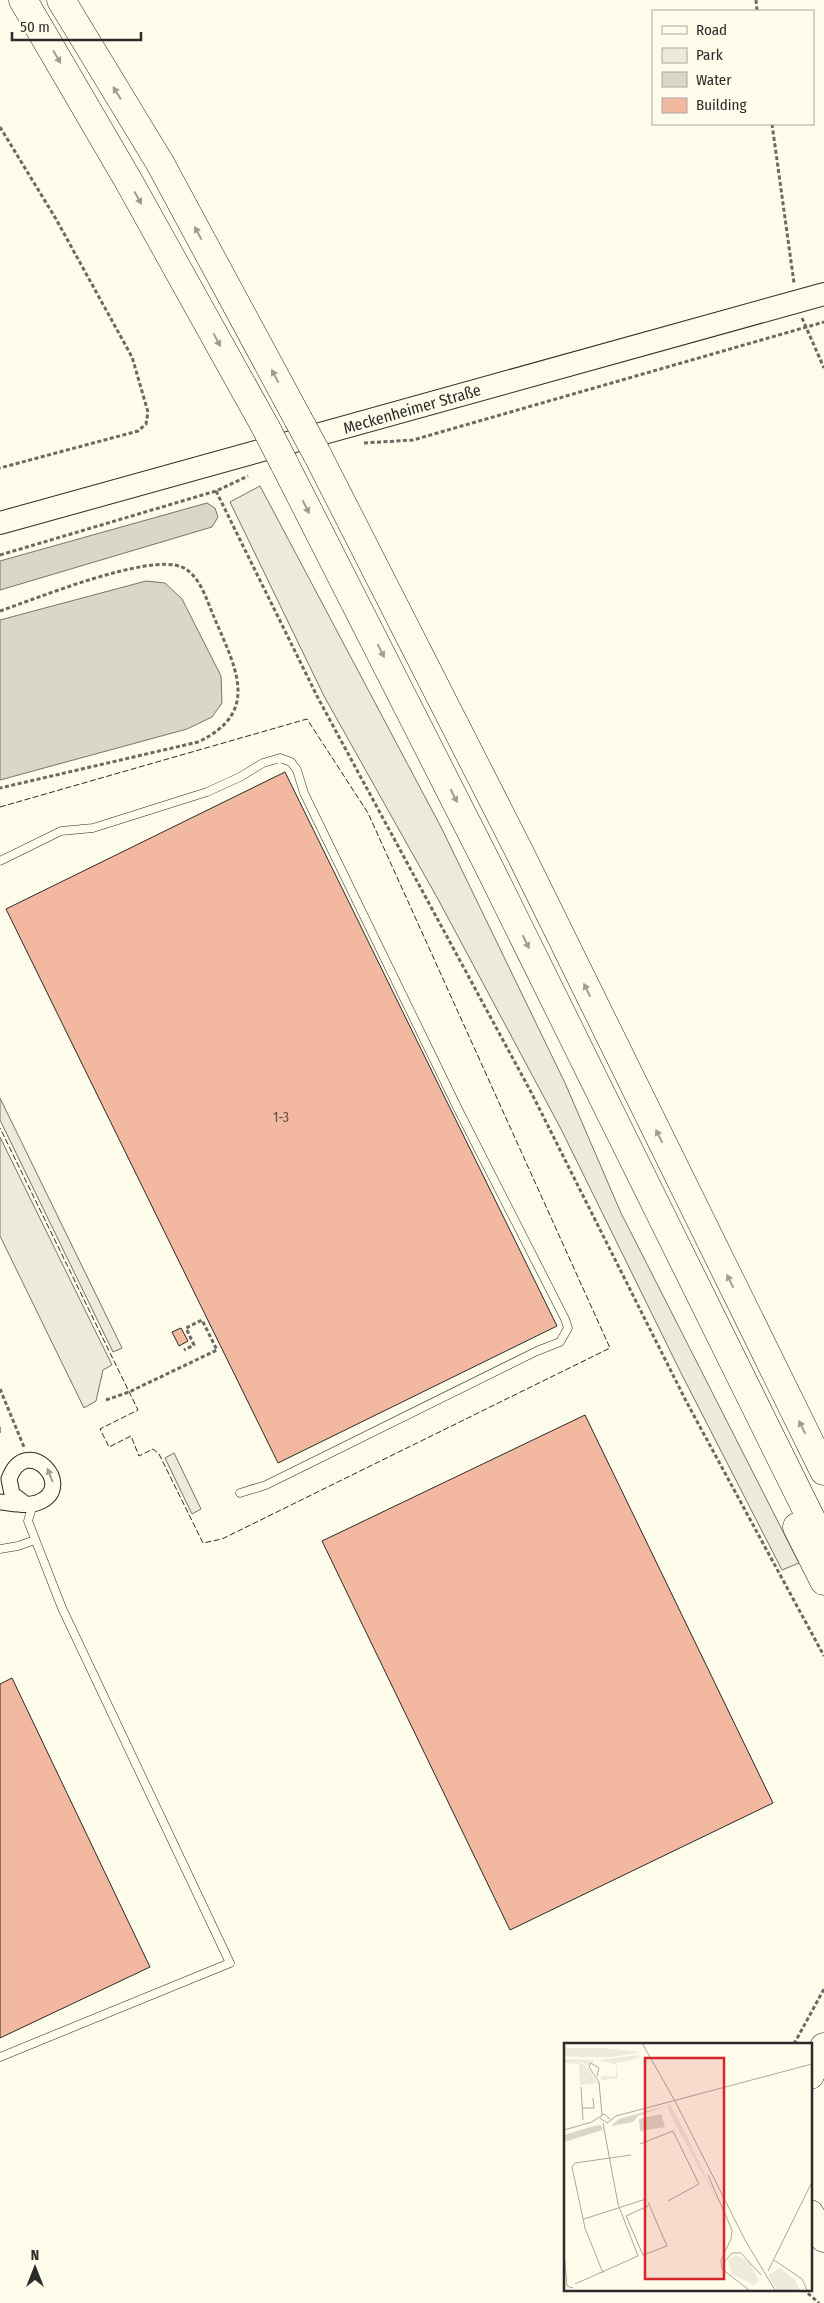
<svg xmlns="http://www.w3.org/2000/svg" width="824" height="2303" font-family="'Fira Sans Condensed',sans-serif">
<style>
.green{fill:#ecebdb;stroke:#74746e}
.parking{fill:#eceadb;stroke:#74746e}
.water{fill:#d8d7c9;stroke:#74746e}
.building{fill:#f2b8a0;stroke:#2b2b2b}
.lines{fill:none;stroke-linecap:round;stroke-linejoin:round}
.lane-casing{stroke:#2b2b2b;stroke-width:9}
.street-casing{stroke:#2b2b2b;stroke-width:17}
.secondary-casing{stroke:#2b2b2b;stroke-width:24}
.highway-casing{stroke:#2b2b2b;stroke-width:29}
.path{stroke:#6a6964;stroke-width:3;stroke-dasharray:4 2.5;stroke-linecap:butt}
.lane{stroke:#fdfbea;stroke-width:8}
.street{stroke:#fdfbea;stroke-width:15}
.secondary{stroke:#fdfbea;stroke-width:22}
.highway{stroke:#fdfbea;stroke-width:28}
.highway-bridge-casing{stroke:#2b2b2b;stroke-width:29;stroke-linecap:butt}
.highway-bridge{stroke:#fdfbea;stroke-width:28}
.fence{stroke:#2b2b2b;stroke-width:1;stroke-dasharray:6 2.5;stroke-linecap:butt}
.oneway{fill:#9e9d94}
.labels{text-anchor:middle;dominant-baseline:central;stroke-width:4;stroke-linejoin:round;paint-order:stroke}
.number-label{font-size:14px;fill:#5d4e48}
.street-label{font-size:16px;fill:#2b2b2b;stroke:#fdfbea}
.inset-road{fill:none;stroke:#a9a89e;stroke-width:1}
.view{fill:#d62828;fill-opacity:0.15;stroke:#d62828;stroke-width:2.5}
.inset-edge{fill:none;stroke:#2b2b2b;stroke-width:2.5}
</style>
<rect width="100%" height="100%" fill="#fdfbea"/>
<path class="green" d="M260,486l182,343 123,254 56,130 178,350 -17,7 -101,-197 -120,-244 -122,-228 -115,-205 -94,-194z"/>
<g class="parking">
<path d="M0,1098l122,250 -9,4 -113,-232z"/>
<path d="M0,1137l112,228 -9,5 -7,31 -12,7 -84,-172z"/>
<path d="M174,1453l27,56 -9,5 -27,-56z"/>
</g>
<g class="water">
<path d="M207,503l8,5 3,9 -6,10 -212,63v-29z"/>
<path d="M146,581l19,2 17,16 39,77 1,27 -10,14 -25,12 -187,51v-160z"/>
</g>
<g class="building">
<path d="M285,772l272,554 -279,137 -272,-554z"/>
<path d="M181,1328l7,13 -9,5 -7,-14z"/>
<path d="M585,1415l188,388 -263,127 -188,-389z"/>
<path d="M12,1678l138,289 -150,71v-354z"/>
</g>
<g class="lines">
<g class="lane-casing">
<g id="lane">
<path d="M0,861l61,-30 32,-3 114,-36 33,-15 23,-14 17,-5 11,4 6,8 7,23 155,318 106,208 3,9 -8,14 -23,9 -271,134 -26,8"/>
<path d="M0,1549l18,-3 17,-6"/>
<path d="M0,2057l230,-94 -168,-355 -34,-87 5,-17"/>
</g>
</g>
<g class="street-casing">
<path id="street" d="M0,1502c12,1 29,5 39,0 38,-16 -13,-70 -30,-23l3,15 12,9"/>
</g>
<g class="secondary-casing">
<path id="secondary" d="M0,523l824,-229"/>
</g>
<g class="highway-casing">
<g id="highway">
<path d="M23,0l105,180 138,248"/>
<path d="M61,0l99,163 138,256"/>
<path d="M317,454l203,399 304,618"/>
<path d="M284,463l204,402 336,680"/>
<path d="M797,1527l27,54"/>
<path d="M810,2075l14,-28"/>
<path d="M810,2214l14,24"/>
</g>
</g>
<g class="path">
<path d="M756,0l1,11"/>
<path d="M772,124l22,159"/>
<path d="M0,127l56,92 76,138 16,55 -2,12 -8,7 -138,37"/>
<path d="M802,318l22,50"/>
<path d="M364,443l49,-3 411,-118"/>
<path d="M216,491l102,207 213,394 155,309 138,255"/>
<path d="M0,555l216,-64 32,-15"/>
<path d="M0,611c38,-13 148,-58 182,-44 18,8 25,34 32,50 21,50 48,95 -16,125l-198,46"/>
<path d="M0,1389l24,58"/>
<path d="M106,1400l23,-8 88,-42 -15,-30 -16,8 8,17 -10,5"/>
<path d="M794,2044l30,-55"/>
<path d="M803,2289l16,14"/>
</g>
<use href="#lane" class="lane"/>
<use href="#street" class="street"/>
<use href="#secondary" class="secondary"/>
<use href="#highway" class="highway"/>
<g class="highway-bridge-casing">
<g id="highway-bridge">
<path d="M298,419l19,35"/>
<path d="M266,428l18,35"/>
</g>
</g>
<use href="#highway-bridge" class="highway-bridge"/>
<g class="fence">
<path d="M0,807l307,-88 61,94 242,535 -388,191 -19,4 -44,-89 -6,-5 -14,7 -8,-20 -22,11 -9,-18 38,-19 -138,-282"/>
<path d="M0,1427v8"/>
</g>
</g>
<defs><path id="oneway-solid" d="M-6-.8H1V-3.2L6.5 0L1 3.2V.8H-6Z" transform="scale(1.25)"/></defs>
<g class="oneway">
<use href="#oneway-solid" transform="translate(57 57) rotate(59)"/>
<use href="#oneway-solid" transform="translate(117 93) rotate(-122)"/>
<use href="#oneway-solid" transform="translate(138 198) rotate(61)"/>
<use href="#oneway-solid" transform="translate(198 233) rotate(-118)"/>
<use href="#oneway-solid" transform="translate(217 340) rotate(62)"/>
<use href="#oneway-solid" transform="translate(275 376) rotate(-118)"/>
<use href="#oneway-solid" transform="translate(306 507) rotate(63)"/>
<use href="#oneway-solid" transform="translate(381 651) rotate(63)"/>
<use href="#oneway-solid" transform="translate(454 796) rotate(63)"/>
<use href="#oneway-solid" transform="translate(526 942) rotate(64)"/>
<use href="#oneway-solid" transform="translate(587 990) rotate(-116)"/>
<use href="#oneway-solid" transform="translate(659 1136) rotate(-116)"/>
<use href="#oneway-solid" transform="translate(730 1281) rotate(-116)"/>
<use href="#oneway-solid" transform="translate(802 1427) rotate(-116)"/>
<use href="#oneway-solid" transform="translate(50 1475) rotate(-111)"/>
</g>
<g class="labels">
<g class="number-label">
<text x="281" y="1117">1-3</text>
</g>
<g class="street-label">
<text transform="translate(412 409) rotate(-16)">Meckenheimer Straße</text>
</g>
</g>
<g transform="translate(564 2043)">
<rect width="248" height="248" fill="#fdfbea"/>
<path d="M0,5h38l38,4 -27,5h-30l-19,-1zM75,12l1,3 -24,5 2,15 -17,2v-4h15v-11l-17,-5zM0,16l30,1 -6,6 -9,-5h-2l11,7 9,15 -17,2 -1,-21 -15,-1zM106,61l17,33 34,71 -45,-83 -9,-19zM172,212l13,7 10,18 -5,5 -22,-11 -4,-14zM216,225l15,12 5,10h-23l-9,-15z" fill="#ecebdb"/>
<path d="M101,63l-27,10 -5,6 -22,4 8,-7zM97,71l4,13 -25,4 -1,-12zM30,83l7,-1 2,5 -39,12v-7z" fill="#d8d7c9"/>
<path class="inset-road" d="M78,0l33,58 70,139 30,50M33,33l2,-8 -8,-5 -2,4 10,15 3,33M17,44l2,33M19,65h11l-1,-10M36,75l7,5 9,-7 196,-52M0,87l28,-8 12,-8 6,5M76,101l33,-13 26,53 -31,17M144,132l24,55 -1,9 -10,21 1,9 27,21M84,159l19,44 -24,9 -17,-39 22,-10M20,176l62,-20M0,210l3,33 6,2M210,217l28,19 5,11M161,218l7,-8h9l20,22M204,228l44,-89M39,230l-18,-45 -13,-61 3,-4 56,-8M11,241l63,-28 -20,-52 -15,-81"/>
<path class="view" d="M81,15h79v221h-79z"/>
<rect width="248" height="248" class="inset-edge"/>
</g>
<rect x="652" y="10" width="162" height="115" fill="#fdfbea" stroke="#a9a89e"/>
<rect x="662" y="26" width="25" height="8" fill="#fdfbea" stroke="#a9a89e"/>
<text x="696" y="35" font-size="15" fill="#2b2b2b">Road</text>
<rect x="662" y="48" width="25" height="15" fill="#ecebdb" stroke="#a9a89e"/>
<text x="696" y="60" font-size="15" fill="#2b2b2b">Park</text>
<rect x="662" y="72" width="25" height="15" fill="#d8d7c9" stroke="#a9a89e"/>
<text x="696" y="85" font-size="15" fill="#2b2b2b">Water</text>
<rect x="662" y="98" width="25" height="15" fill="#f2b8a0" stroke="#a9a89e"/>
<text x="696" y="110" font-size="15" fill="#2b2b2b">Building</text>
<g transform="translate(35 2268)" stroke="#fdfbea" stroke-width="4" paint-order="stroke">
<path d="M0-4L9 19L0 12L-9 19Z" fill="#2b2b2b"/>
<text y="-8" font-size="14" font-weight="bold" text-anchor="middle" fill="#2b2b2b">N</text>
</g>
<path d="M12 32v8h129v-8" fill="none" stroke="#2b2b2b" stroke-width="2.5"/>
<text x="20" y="32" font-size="15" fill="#2b2b2b" stroke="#fdfbea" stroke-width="4" paint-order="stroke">50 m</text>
</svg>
